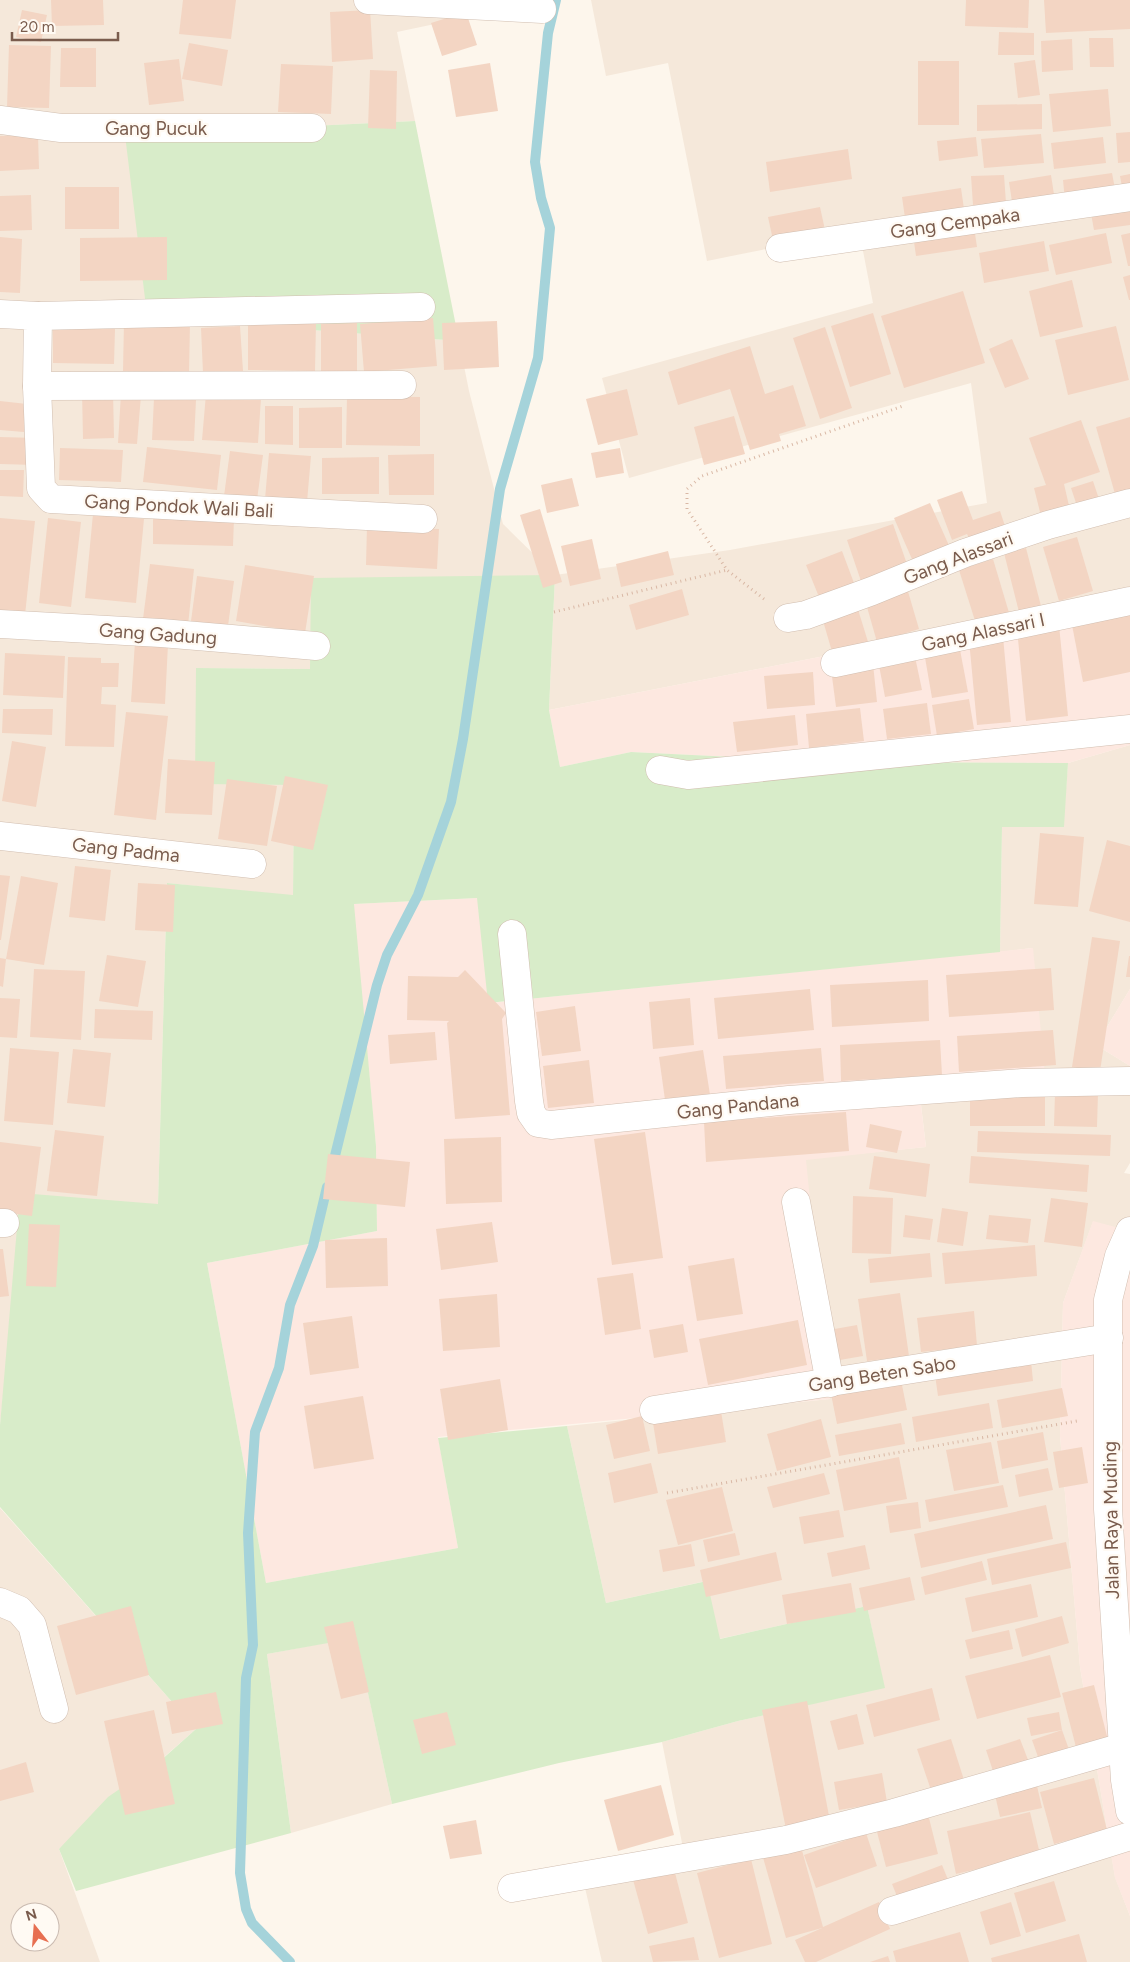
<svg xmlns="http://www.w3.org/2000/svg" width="1130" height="1962" font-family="Figtree,sans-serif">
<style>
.residential{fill:#f5e8da;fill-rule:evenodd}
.commercial{fill:#fde8e0}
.green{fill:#d8ecc9}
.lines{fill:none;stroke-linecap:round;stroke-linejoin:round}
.stream{stroke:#a5d3da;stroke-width:10}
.building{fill:#f3d5c3}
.minor-casing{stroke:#d1beb0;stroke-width:29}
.path{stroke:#d9b8a5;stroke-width:3;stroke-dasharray:1 4;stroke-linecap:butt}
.minor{stroke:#fff;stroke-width:28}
.labels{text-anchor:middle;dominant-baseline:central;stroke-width:4.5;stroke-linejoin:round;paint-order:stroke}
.street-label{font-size:19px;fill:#7a5c4d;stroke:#fffaf3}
</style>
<rect width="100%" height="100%" fill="#fdf6ec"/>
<g class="residential">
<path d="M0,0h464l4,17 -71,15 18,89 -290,14 104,189 230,17 10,50 34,133 52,51 175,-25 257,-47 -16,-120 -342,95 -27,-100 271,-75 -14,-73 -152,31 -39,-198 -62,13 -15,-76h539v596l-581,114 6,-135 -245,94 -114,-1 98,117 -1,111 -126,-13 -9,321 -150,143 -8,78z"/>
<path d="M1130,745v244l-34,56 34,21v97l-6,10 6,1v57l-37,-9 -30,81 -3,133 20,231 35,210 15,39v46h-528l-19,-83 102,-21 -23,-116 76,-21 146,-34 -17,-81 -148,33 -13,-58 -100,22 -39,-177 263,-27 -25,-240 121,-12 -7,-59 113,-140 -32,4 2,-126 61,1 5,-64z"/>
<path d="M0,1508l196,221 -137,120 41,113h-100zM20,1912h30v30h-30z"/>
<path d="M356,1637l36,167 -101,29 -24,-179z"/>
</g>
<g class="commercial">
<path d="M1130,596v149l-62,18 -234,-1 -203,-10 -71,15 -11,-57z"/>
<path d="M478,898l11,105 544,-55 12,127 -126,14 7,58 -120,13 24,239 -392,38 20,111 -192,35 -59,-320 170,-32 -1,-85 -23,-242z"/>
<path d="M1130,989v77l-34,-21z"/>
<path d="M1093,1221l37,10v685l-15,-38 -35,-211 -20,-231 3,-133z"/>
</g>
<g class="green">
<path d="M415,121l44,220 -230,-17 -81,-1 -23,-188z"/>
<path d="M555,575l-6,135 11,57 71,-15 203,10 234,1 -4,64h-62l-2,125 -512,51 -11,-105 -123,6 22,242 1,85 -170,32 59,320 192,-35 -20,-110 129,-12 39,177 101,-22 13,58 147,-33 18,82 -147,33 -76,21 -103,21 -167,41 -36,-166 -89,16 24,179 -215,58 -17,-42 49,-52 51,-35 37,-33 -196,-222v-82l20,-232 138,11 9,-321 126,12 1,-110 -99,-1 1,-116 114,1 1,-91z"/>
</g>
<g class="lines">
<g class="stream">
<path d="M332,1168l45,-183 10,-30 31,-60 33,-93 12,-63 37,-250 38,-131 12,-130 -9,-30 -6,-36 13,-129 8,-33"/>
<path d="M290,1962l-38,-39 -6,-14 -6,-36 6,-195 7,-33 -5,-112 7,-101 24,-64 11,-63 23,-59 14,-59"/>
</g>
</g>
<g class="building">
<path d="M51,0h52l1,25 -52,1z"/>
<path d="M183,0h53l-5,39 -52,-5z"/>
<path d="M966,0h63l-1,28 -63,-2z"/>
<path d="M1044,0h86v29l-84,4z"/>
<path d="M22,10l25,5 -6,27 -25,-5z"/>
<path d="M370,10l3,49 -41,3 -2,-50z"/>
<path d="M466,12l11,33 -35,11 -11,-33z"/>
<path d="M999,32l35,1v22h-36z"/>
<path d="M1089,38h24l1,29h-24z"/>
<path d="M1072,39l1,31 -31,2 -1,-31z"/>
<path d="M189,43l39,7 -6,36 -40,-7z"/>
<path d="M9,45l42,1 -2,62 -42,-1z"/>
<path d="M61,48h35v39h-36z"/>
<path d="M179,59l5,42 -35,4 -5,-42z"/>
<path d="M1035,60l5,35 -22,3 -4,-35z"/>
<rect x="918" y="61" width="41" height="64"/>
<path d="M490,63l8,48 -42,6 -8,-47z"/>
<path d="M281,64l52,2 -2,48 -53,-2z"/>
<path d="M370,70l27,1 -1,58 -28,-1z"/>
<path d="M1108,89l3,37 -58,6 -4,-38z"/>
<path d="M1042,104v25l-65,2v-26z"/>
<path d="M1130,132v30l-12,1 -2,-30z"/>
<path d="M1041,134l3,29 -60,5 -3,-29z"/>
<path d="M38,135l1,34 -39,2v-35z"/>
<path d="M976,137l2,19 -39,5 -2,-20z"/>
<path d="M1103,137l3,26 -52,6 -3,-26z"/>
<path d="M848,149l4,30 -82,13 -4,-30z"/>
<path d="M1112,173l4,21 -51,7 -2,-21z"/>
<path d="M1130,174v17l-7,1 -3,-16z"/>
<path d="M1004,175l2,28 -33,2 -2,-29z"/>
<path d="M1051,175l4,26 -42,7 -4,-26z"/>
<rect x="65" y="187" width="54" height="42"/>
<path d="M961,188l3,21 -59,9 -3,-21z"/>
<path d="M31,195l1,35 -32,1v-35z"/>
<path d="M1130,201v24l-36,5 -4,-22z"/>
<path d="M820,207l5,23 -52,10 -5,-23z"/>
<path d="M974,227l3,20 -61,9 -3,-21z"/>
<path d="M1106,233l6,30 -56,12 -7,-30z"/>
<path d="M1130,233v33h-2l-7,-31z"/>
<path d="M0,237l22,2 -2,54 -20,-1z"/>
<path d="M167,237v43l-87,1v-43z"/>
<path d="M1044,241l5,30 -65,12 -5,-30z"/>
<path d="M1130,275v25h-1l-6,-23z"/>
<path d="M1072,280l11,47 -43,10 -11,-46z"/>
<path d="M963,291l22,72 -81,25 -23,-72z"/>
<path d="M873,313l18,61 -41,13 -19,-61z"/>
<path d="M433,318l4,48 -73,6 -4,-48z"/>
<path d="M124,321l66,2 -1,50 -66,-2z"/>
<path d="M497,321l2,46 -55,3 -2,-47z"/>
<path d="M248,322l68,1 -1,48 -67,-1z"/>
<path d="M357,323v56l-36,1v-56z"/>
<path d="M240,326l3,45 -40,2 -2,-45z"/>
<path d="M1116,326l13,54 -61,15 -13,-55z"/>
<path d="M825,327l27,81 -32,11 -27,-81z"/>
<path d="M53,328l62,1 -1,35 -61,-1z"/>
<path d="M1012,339l17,40 -24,9 -16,-39z"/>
<path d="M750,346l15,48 28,-9 13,41 -27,8 2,7 -31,9 -20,-61 -52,16 -10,-33z"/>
<path d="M627,389l11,46 -40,10 -12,-46z"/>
<path d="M113,390l1,48 -31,1 -1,-48z"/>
<path d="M121,394l20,1 -4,49 -19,-1z"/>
<path d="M206,394l55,4 -3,45 -56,-3z"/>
<path d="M347,396l73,1v49l-74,-1z"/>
<path d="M154,398l42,2 -2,41 -42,-1z"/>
<path d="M0,401l27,3 -3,28 -24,-2z"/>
<path d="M265,406h28v39l-28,-1z"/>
<path d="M342,407v41h-43v-40z"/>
<path d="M734,416l11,38 -41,11 -10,-38z"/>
<path d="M1130,417v73l-15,4 -19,-67z"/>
<path d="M1081,420l19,52 -36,12 6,26 -29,6 -7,-28 12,-3 -17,-47z"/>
<path d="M0,437l37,1 -1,27 -36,-1z"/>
<path d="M147,447l74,8 -4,35 -74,-8z"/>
<path d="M60,448l63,2 -2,32 -62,-2z"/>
<path d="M620,448l4,25 -28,5 -5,-25z"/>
<path d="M230,451l33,4 -6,45 -33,-4z"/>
<path d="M269,453l42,3 -4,46 -42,-3z"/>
<path d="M434,454v41h-45l-1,-40z"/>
<path d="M379,457v37h-57v-36z"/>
<path d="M0,470h24l-1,27 -23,-1z"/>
<path d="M572,478l7,28 -32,7 -6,-28z"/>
<path d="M1093,481l6,18 -22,7 -6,-18z"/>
<path d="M962,491l11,29 27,-9 5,15 -36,12 -2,-4 -15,6 -15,-40z"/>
<path d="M930,503l21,47 -36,16 -21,-48z"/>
<path d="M540,509l22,73 -19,6 -23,-73z"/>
<path d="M93,514l51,5 -8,84 -51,-5z"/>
<path d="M153,515l81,3 -1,28 -80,-2z"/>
<path d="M0,518l35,3 -10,94 -25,-2z"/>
<path d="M48,518l33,4 -10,85 -32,-4z"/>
<path d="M893,524l15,43 -46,17 -15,-44z"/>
<path d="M367,526l72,3 -2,40 -71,-4z"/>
<path d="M1077,537l16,54 -34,10 -16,-54z"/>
<path d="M592,539l9,40 -31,7 -9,-40z"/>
<path d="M1026,548l15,58 -22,6 -15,-59z"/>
<path d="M668,551l6,24 -53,12 -5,-23z"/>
<path d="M842,551l12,32 -35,14 -13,-32z"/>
<path d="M993,559l17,57 -33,11 -18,-57z"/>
<path d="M150,564l44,5 -6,56 -45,-6z"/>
<path d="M245,565l69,11 -9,57 -69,-12z"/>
<path d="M197,576l37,5 -6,45 -37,-5z"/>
<path d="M907,588l12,41 -42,13 -12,-42z"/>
<path d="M682,589l7,26 -53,15 -7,-25z"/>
<path d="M856,603l13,42 -36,10 -12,-41z"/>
<path d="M1130,613v59l-47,10 -11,-57z"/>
<path d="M1059,625l9,91 -42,5 -9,-92z"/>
<path d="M1003,637l8,85 -34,3 -8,-85z"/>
<path d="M958,639l10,53 -36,6 -9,-52z"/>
<path d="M135,642l33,2 -3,60 -34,-2z"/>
<path d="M914,652l8,38 -37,7 -7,-37z"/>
<path d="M5,653l60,3 -2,42 -60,-3z"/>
<path d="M68,657l33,1v5h18l-1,24h-16l-1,17 15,1 -2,42 -49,-1z"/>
<path d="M873,664l4,38 -41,5 -5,-38z"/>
<path d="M813,672l2,33 -48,4 -3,-33z"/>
<path d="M969,699l5,30 -37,7 -5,-31z"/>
<path d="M927,703l4,31 -44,5 -4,-30z"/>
<path d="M860,708l4,33 -55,7 -3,-34z"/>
<path d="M3,709h50l-1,26 -50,-2z"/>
<path d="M126,712l42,4 -12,104 -42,-5z"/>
<path d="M795,715l3,30 -61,7 -4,-30z"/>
<path d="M12,741l34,6 -10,60 -34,-6z"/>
<path d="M168,759l47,3 -3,53 -47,-2z"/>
<path d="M285,776l43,9 -15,65 -42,-9z"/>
<path d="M227,779l50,7 -10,60 -49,-7z"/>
<path d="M1040,833l44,4 -6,70 -44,-3z"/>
<path d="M1107,840l23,6v76l-41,-11z"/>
<path d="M75,866l36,4 -6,51 -36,-4z"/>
<path d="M0,875l10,1 -9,64h-1z"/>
<path d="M21,876l37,7 -14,82 -38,-6z"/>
<path d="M138,883l37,2 -2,47 -38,-2z"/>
<path d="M1092,937l28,4 -20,130 -28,-4z"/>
<path d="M107,955l39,6 -8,46 -39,-6z"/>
<path d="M1129,956h1v21h-4z"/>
<path d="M0,958l6,1 -3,28 -3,-1z"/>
<path d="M1051,968l3,42 -105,7 -3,-42z"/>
<path d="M34,969l51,2 -4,69 -51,-3z"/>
<path d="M465,970l41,43 -4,6 8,96 -55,4 -8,-96 2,-2 -42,-1 1,-44 50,1z"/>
<path d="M928,980l1,41 -97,6 -2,-42z"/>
<path d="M810,989l4,41 -96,9 -4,-41z"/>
<path d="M0,998l20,1 -3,39 -17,-1z"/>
<path d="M690,998l4,47 -41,4 -4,-47z"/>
<path d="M575,1006l6,45 -39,5 -6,-44z"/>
<path d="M95,1009l58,2 -1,29 -58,-2z"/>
<path d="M1053,1030l3,35 -97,7 -2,-36z"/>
<path d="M435,1032l2,28 -47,4 -2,-29z"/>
<path d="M940,1040l2,35 -101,6 -1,-36z"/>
<path d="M10,1048l49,4 -6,73 -49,-4z"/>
<path d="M821,1048l3,33 -98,8 -3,-33z"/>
<path d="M73,1049l38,4 -6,54 -38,-4z"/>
<path d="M703,1050l8,51 -45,6 -7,-50z"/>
<path d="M589,1060l5,43 -46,5 -5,-42z"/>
<rect x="970" y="1092" width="75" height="34"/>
<path d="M1055,1093h43l-1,34 -43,-1z"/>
<path d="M846,1112l3,39 -143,11 -2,-40z"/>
<path d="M870,1124l32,7 -5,22 -31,-6z"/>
<path d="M55,1130l49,6 -7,60 -50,-5z"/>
<path d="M978,1131l133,4 -1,21 -133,-4z"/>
<path d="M645,1132l18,126 -51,7 -18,-126z"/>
<path d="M501,1137l1,65 -56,2 -2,-65z"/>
<path d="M0,1142l41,5 -9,69 -32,-4z"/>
<path d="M328,1154l82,8 -5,45 -82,-8z"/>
<path d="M874,1156l56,8 -4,33 -57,-8z"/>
<path d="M971,1156l118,9 -2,27 -118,-9z"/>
<path d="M853,1196l40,2 -2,56 -39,-1z"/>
<path d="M1051,1198l37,5 -6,44 -38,-5z"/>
<path d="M942,1208l26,4 -5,34 -26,-4z"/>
<path d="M905,1215l28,4 -3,21 -27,-3z"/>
<path d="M989,1215l42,4 -3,24 -42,-4z"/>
<path d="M492,1222l6,40 -57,8 -5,-41z"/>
<path d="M29,1224l31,1 -4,62 -30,-1z"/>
<path d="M387,1238l1,48 -62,2 -1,-48z"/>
<path d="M1035,1245l2,31 -92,8 -3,-31z"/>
<path d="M0,1249h3l6,47 -9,1z"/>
<path d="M930,1253l2,24 -62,6 -2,-24z"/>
<path d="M734,1258l9,56 -46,7 -9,-55z"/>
<path d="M633,1273l8,56 -36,6 -8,-57z"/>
<path d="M900,1293l9,63 -42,5 -9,-62z"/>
<path d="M497,1294l3,53 -57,4 -4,-52z"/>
<path d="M974,1311l3,35 -56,6 -4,-34z"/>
<path d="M352,1316l7,52 -49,7 -7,-52z"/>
<path d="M798,1320l9,45 -99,20 -9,-46z"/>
<path d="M683,1324l5,28 -34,6 -5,-28z"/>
<path d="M857,1325l6,31 -29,5 -5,-31z"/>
<path d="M1031,1361l2,20 -95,15 -3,-21z"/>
<path d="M900,1375l7,35 -70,14 -7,-35z"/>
<path d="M500,1379l8,51 -60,10 -8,-51z"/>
<path d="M1062,1388l6,28 -66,12 -5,-28z"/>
<path d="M363,1396l11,63 -60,10 -10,-63z"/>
<path d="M989,1403l4,25 -77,14 -4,-25z"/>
<path d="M721,1411l5,31 -68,12 -5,-31z"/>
<path d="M642,1416l8,35 -36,8 -8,-34z"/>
<path d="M821,1419l10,38 -54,14 -10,-37z"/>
<path d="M901,1423l4,21 -66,12 -4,-21z"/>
<path d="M1043,1432l5,28 -46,9 -5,-28z"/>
<path d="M991,1442l8,41 -45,8 -8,-41z"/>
<path d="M1082,1447l6,36 -29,5 -6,-36z"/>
<path d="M899,1457l8,42 -63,12 -8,-41z"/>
<path d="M651,1463l7,30 -44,10 -6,-30z"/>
<path d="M1048,1468l5,22 -34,7 -4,-22z"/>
<path d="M824,1473l6,21 -57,14 -6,-21z"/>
<path d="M1003,1485l5,22 -79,15 -4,-22z"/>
<path d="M722,1487l11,44 -55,14 -12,-45z"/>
<path d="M918,1502l3,26 -31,5 -4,-27z"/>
<path d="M1046,1505l7,34 -132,29 -7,-34z"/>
<path d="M839,1510l5,27 -40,7 -5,-27z"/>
<path d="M735,1533l5,22 -32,7 -5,-22z"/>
<path d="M1066,1542l5,26 -79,17 -5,-26z"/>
<path d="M691,1544l4,22 -32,6 -4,-22z"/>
<path d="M865,1545l5,24 -38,8 -5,-24z"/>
<path d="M776,1552l6,28 -76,17 -6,-27z"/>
<path d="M982,1561l5,19 -62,15 -4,-18z"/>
<path d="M910,1577l5,23 -51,11 -5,-23z"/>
<path d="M851,1583l5,29 -69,12 -5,-29z"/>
<path d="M1031,1584l7,33 -66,15 -7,-34z"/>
<path d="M131,1606l18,69 -73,20 -19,-69z"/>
<path d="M1062,1616l7,27 -47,14 -7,-28z"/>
<path d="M353,1621l16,71 -28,7 -17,-72z"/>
<path d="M1009,1630l4,19 -43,10 -5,-19z"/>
<path d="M1050,1655l11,42 -84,22 -12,-43z"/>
<path d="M1094,1685l15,59 -32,7 -15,-58z"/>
<path d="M932,1688l8,32 -66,17 -8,-32z"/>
<path d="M216,1692l7,32 -51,10 -6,-32z"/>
<path d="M807,1701l23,120 -44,8 -24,-119z"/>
<path d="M154,1710l21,94 -50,11 -21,-94z"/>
<path d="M447,1712l9,33 -34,9 -9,-34z"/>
<path d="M1059,1712l3,18 -31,6 -4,-18z"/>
<path d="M857,1714l7,30 -26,6 -8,-29z"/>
<path d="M1062,1730l10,28 -30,10 -10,-28z"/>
<path d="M951,1739l13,41 -33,10 -14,-41z"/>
<path d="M1020,1739l10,26 -35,12 -9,-27z"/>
<path d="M26,1762l8,30 -34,9v-31z"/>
<path d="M882,1773l5,29 -48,8 -5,-28z"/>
<path d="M1035,1777l7,31 -42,9 -7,-31z"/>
<path d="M1094,1778l13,52 -53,14 -14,-52z"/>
<path d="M661,1785l13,50 -56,16 -14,-51z"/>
<path d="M927,1810l11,44 -52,13 -11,-43z"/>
<path d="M1030,1812l10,42 -84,20 -9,-43z"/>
<path d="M476,1820l6,34 -32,5 -7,-33z"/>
<path d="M866,1833l11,33 -61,22 -12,-33z"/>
<path d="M800,1843l23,84 56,-25 11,27 -74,33h-11l-10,-22 27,-12 -36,10 -24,-84z"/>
<path d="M751,1859l21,85 -53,14 -22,-85z"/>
<path d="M673,1865l15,58 -40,11 -16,-58z"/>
<path d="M942,1865l7,17 -50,19 -7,-17z"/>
<path d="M1054,1881l12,40 -40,12 -12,-40z"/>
<path d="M1011,1902l10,34 -31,9 -10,-33z"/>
<path d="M960,1932l9,30h-73l-3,-11z"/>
<path d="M1079,1934l8,28h-95l-1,-4z"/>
<path d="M694,1937l5,23 -46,2 -4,-16z"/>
<path d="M888,1956l2,6h-20z"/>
</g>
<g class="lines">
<g class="minor-casing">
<g id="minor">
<path d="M368,0l174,9"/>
<path d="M0,120l61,8h251"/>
<path d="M780,248l350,-51"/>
<path d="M0,314l38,2 -1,70 365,-1"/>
<path d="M38,316l383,-9"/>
<path d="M37,386l4,102 10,11 372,20"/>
<path d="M788,618l18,-3 66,-24 93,-38 83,-28 82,-22"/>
<path d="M0,624l161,9 155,13"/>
<path d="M835,663l295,-62"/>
<path d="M660,770l28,5 442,-46"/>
<path d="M0,836l252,28"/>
<path d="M512,934l17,167 2,12 7,10 13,2 238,-25 233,-17 108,-2"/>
<path d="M796,1202l34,181"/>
<path d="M0,1223h5"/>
<path d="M1130,1231l-11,25 -11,44v209l17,271 5,31"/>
<path d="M654,1410l455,-72"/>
<path d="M0,1602l19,8 13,15 22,84"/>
<path d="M512,1888l274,-48 108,-27 229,-66"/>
<path d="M892,1911l238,-75"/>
</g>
</g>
<g class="path">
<path d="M764,599l-37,-29 -40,-61v-20l15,-13 201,-70"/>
<path d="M554,612l173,-42"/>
<path d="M667,1493l410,-72"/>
</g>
<use href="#minor" class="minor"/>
</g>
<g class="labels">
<g class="street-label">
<text x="156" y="128">Gang Pucuk</text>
<text transform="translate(955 223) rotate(-8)">Gang Cempaka</text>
<text transform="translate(179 506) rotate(3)">Gang Pondok Wali Bali</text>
<text transform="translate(958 558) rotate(-21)">Gang Alassari</text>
<text transform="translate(983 632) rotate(-12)">Gang Alassari I</text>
<text transform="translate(158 634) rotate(4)">Gang Gadung</text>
<text transform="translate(126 850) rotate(6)">Gang Padma</text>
<text transform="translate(738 1106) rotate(-6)">Gang Pandana</text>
<text transform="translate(882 1374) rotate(-9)">Gang Beten Sabo</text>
<text transform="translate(1111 1520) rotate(-91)">Jalan Raya Muding</text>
</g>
</g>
<g transform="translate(35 1927) rotate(343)"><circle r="24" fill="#fffaf3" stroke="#cabbb1"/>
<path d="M0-4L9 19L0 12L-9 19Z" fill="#e76f51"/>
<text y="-8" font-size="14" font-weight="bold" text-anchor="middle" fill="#7a5c4d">N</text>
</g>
<path d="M12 32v8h106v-8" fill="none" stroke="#7a5c4d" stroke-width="2.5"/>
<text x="20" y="32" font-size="15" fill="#7a5c4d" stroke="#fffaf3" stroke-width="4" paint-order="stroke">20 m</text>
</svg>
